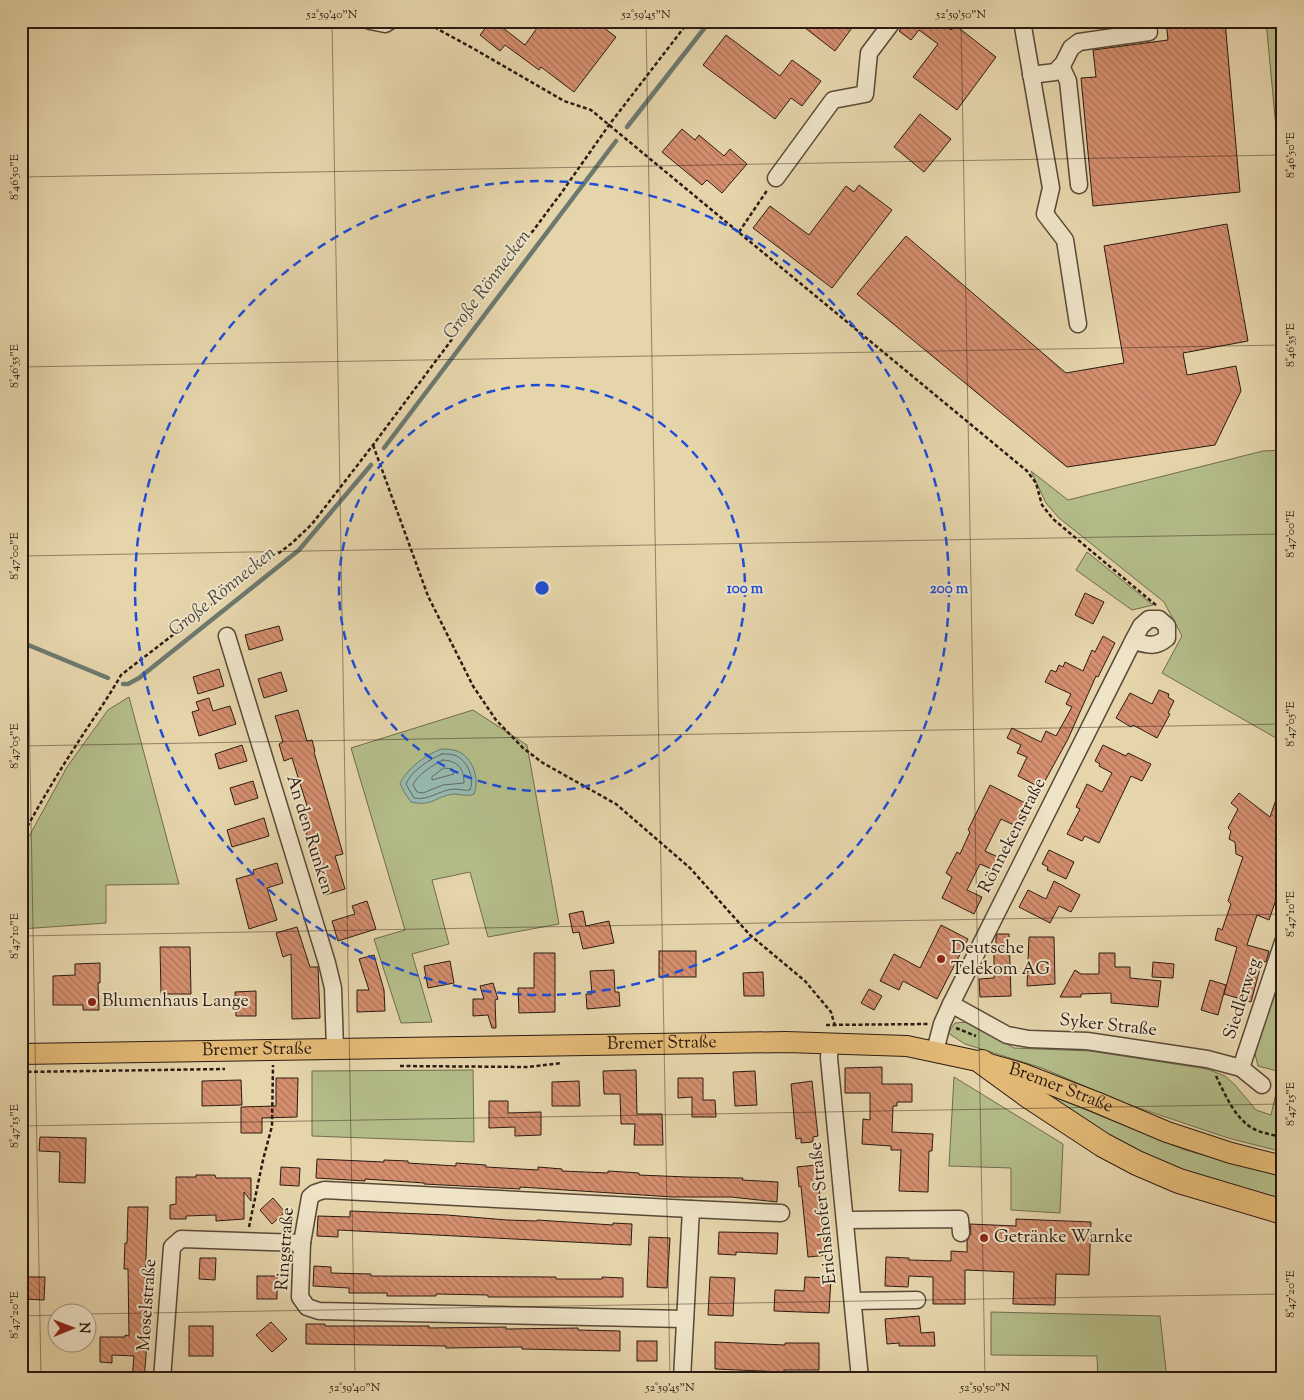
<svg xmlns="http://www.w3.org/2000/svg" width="1304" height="1400" font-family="'Sorts Mill Goudy',serif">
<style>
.green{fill:#b4bd89;stroke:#706c4e}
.water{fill:#97b8af;stroke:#6c7970}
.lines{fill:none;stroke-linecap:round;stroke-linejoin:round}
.shore{stroke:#626960;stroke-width:1}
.stream{stroke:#6c7970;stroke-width:4.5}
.building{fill:url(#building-back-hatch);stroke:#2c1a12}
.minor-casing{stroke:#5a4938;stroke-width:19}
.major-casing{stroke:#2c1a12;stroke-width:22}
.highway-casing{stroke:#2c1a12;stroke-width:26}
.path{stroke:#2c1a12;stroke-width:2.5;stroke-dasharray:4 2.5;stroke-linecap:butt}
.minor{stroke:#efe4c8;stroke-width:16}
.major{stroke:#e3ba76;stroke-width:20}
.highway{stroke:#e3ba76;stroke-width:24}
.ticks{fill:none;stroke:#2c1a12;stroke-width:1;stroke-opacity:0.45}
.ring{fill:none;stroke:#1d4ed8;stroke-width:2.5;stroke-dasharray:9 6}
.poi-dot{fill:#8f2418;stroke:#efe4c8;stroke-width:2}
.labels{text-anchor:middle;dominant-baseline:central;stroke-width:4;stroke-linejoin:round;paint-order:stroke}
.street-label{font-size:18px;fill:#2c1a12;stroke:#efe4c8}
.poi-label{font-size:18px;fill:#2c1a12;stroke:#efe4c8;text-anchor:start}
.water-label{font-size:19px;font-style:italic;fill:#4c4941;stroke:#efe4c8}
.centre{fill:#1d4ed8;stroke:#efe4c8;stroke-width:2.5}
.ring-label{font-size:15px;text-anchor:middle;font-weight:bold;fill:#1d4ed8;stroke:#efe4c8;stroke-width:4;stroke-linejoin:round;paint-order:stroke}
.neatline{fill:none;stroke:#2c1a12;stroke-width:2}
.ticks-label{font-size:12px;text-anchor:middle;fill:#2c1a12}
</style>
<defs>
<pattern id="building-back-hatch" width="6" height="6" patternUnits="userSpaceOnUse" patternTransform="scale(1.25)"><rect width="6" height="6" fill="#d58f6f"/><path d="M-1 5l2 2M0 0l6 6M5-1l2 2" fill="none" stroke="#ad745a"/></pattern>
</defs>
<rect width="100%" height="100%" fill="#e6d5ab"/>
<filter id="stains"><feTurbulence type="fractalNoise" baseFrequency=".004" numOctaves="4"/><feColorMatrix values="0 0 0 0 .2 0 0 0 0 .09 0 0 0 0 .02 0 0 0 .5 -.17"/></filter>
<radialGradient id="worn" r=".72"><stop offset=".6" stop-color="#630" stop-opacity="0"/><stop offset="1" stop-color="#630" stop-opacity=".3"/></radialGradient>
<g class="green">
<path d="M1266,21h17v181z"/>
<path d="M1283,450v292l-121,-69 20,-37 -18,-34 -105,-84 -13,-15 -15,-32 37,29 195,-49z"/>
<path d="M1087,552l66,53 -21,5 -56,-40z"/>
<path d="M129,697l50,187 -73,1v38l-85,6v-78l46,-84 41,-57z"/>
<path d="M473,710l54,35 32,179 -71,13 -18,-65 -38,8 17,64 -37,10 20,68 -31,1 -27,-84 31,-9 -54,-182z"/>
<path d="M1283,962v190l-55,-14 -101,-34 -85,-36 -77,-24 -17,-11 7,-10 13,-1 46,26 76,3 117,18 18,7 10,9 21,25 15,5 10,-43 -23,-6 -4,-16z"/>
<path d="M473,1070l1,72 -162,-6v-65z"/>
<path d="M954,1077l109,67 -3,69 -49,-3v-42l-62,-2z"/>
<path d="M1032,1088l153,62 98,27v28l-123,-39z"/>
<path d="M991,1312l169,4 7,63h-69l-1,-23 -106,-1z"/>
</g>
<path class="water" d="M441,749c5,0 11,0 16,2 16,6 23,28 17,43 -7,3 -13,0 -20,0 -19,2 -20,13 -43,8l-7,-10 -4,-9c9,-16 24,-27 41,-34z"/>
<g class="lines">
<g class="shore">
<path d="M442,754c4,0 9,0 12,1 13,4 21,23 16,35 -5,1 -10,-1 -16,-1 -15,1 -25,12 -40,9l-8,-14c5,-13 24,-25 36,-30z"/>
<path d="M443,760c15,1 21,8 21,23l-21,2 -20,8 -6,-1 -4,-7c3,-9 21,-21 30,-25z"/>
<path d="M444,768l8,1 2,5 -22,6v-3z"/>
</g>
<g class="stream">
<path d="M627,127l83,-106"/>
<path d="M384,448l232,-307"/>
<path d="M21,642l87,36"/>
<path d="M123,684h5l11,-6 160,-128 72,-85"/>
</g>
</g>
<g class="building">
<path d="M491,21h3l31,24 17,-24h53l21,16 -42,55 -33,-25 -2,3 -34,-25 -5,6 -20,-16z"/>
<path d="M796,21h61l-22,30z"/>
<path d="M907,21h32l12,9 4,-5 41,32 -39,53 -44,-33 25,-33 -19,-14 -8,10 -12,-9z"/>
<path d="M1166,21h59l15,171 -147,14 -12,-128 15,-1 -3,-27 75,-10z"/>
<path d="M726,35l54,41 12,-16 29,21 -19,25 -11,-8 -16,21 -72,-54z"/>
<path d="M920,114l31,25 -27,33 -30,-25z"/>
<path d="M682,129l13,11 4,-5 25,21 6,-7 17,15 -25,29 -15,-13 -5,5 -40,-33z"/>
<path d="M859,185l33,25 -60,78 -79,-60 17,-22 39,29 37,-49 8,6z"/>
<path d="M1227,224l21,117 -65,12 4,22 49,-9 5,25 -26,54 -148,22 -210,-173 49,-58 160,137 58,-10 -20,-117z"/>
<path d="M1085,593l19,9 -11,22 -18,-9z"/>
<path d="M279,626l4,14 -34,10 -4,-15z"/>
<path d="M1103,636l12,7 -17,34 -2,-1 -28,63 -27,49 -23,-12 9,-19 -10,-4 4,-8 -14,-7 5,-10 29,14 5,-11 10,5 16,-29 -6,-3 5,-10 -26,-12 6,-12 5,2 3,-7 4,2 2,-5 18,9 9,-21 3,2z"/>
<path d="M219,669l5,17 -26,8 -5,-17z"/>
<path d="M281,672l6,19 -23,7 -6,-19z"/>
<path d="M1159,690l10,4 -1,3 6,4 -6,12 2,1 -13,24 -24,-13 -2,2 -15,-9 14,-25 22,11z"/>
<path d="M209,698l4,13 17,-5 6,18 -37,12 -7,-24 7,-2 -3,-8z"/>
<path d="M298,710l9,31 5,-1 3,11 -1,1 29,102 -8,2 10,33 -20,6 -26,-84 9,-2 -16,-51 -8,3 -5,-17 4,-2 -8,-26z"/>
<path d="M242,745l5,16 -28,8 -4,-15z"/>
<path d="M1103,745l23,11 2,-3 23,11 -9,17 -11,-5 -32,67 -14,-7 -3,5 -15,-7 13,-25 -4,-2 11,-23 15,8 10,-19 -13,-7 1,-2 -5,-3z"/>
<path d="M253,781l5,17 -23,7 -5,-17z"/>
<path d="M990,785l41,21 -11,22 -19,-9 -16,32 15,7 -6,12 -14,-6 -13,26 15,7 -8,17 -32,-16 10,-21 -6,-4 11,-21 3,2 10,-22 -2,-2z"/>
<path d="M1281,785h2v101l-2,-1 -12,35 -12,-5 -10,30 22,6 -3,11 -4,-1 -11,41 -27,-8 13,-47 -22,-7 3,-12 4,2 9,-26 -3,-3 15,-44 -7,-3 -1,-12 -6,-3 2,-8 -3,-3 10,-19 -7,-6 8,-10 31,24z"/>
<path d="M264,818l5,18 -37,11 -5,-17z"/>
<path d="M1049,850l25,12 -8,17 -19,-9 1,-3 -6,-3z"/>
<path d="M277,863l6,20 -16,5 10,32 -28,9 -13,-50 18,-5 -1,-4z"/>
<path d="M1054,881l26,14 -9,17 -12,-6 -9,17 -31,-16 9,-17 18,9z"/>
<path d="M367,901l9,28 -38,12 -6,-20 23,-7 -3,-8z"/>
<path d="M583,911l3,15 23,-5 5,22 -31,6 -4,-17 -6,1 -4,-19z"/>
<path d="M941,925l27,14 -31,60 -34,-18 -4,9 -19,-9 14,-27 26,14z"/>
<path d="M297,927l13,40h8l2,51 -28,1 -1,-65 -8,3 -7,-24z"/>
<path d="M997,934h12l2,62 -31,1 -1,-18 15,-1v-26h2v-15z"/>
<path d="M1029,937h25l1,47 -28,2z"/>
<path d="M160,947h30l1,47h-30z"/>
<rect x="659" y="951" width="37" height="26"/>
<path d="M534,953h21v59l-36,1 -1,-25h16z"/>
<path d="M1099,953h16v14h15v11l31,3 -3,26 -47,-4v-10l-30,1v3h-21l15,-27 6,4h18z"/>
<path d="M374,955l10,35 1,21 -28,1v-22h12l-10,-31z"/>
<path d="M450,961l4,22 -26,5 -4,-22z"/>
<path d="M1153,962l21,2 -1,14 -21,-1z"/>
<path d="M100,963v20h-2l1,27h-16v-5h-30v-29l22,-1v-11z"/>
<path d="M614,970l1,22h4l1,14 -33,3 -1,-15h6l-2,-23z"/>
<path d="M763,972l1,24h-20l-1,-23z"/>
<path d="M1210,980l16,5 -8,30 -17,-5z"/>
<path d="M493,983l5,16 -3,1 1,28h-4l-4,-13 -15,1v-17h11l-4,-13z"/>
<path d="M869,989l13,7 -8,14 -13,-7z"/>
<path d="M256,991v25h-20l-1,-24z"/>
<path d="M882,1067v17h30v18h-15v4h-4l-1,26 41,2 -1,17h-3l-1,41 -29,-1 2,-41h-10v-4l-29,-2 1,-25 7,1v-27h-25v-25z"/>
<path d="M636,1070l1,44h25l1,31h-29l1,-21h-14l-1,-30h-16l-1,-23z"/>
<path d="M755,1071l2,34 -22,1 -2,-34z"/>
<path d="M276,1078h22l-1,39 -35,1v15h-21v-26l35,-1z"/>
<path d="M678,1078h25v22h12l1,17h-24v-20l-14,1z"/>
<path d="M241,1080l1,25 -40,1v-25z"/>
<path d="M579,1081l1,25h-28v-24z"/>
<path d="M812,1081l6,55 -5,1v5l-12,1v-5l-5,1 -5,-55z"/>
<path d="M489,1101h19v12l33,-1v23l-26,1v-9l-26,1z"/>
<path d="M40,1137l46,1 -1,45 -26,-1 1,-30 -21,-1z"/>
<path d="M317,1159l67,3v-2l24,1v2l48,3v-3l30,2v2l52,3v-3l24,2v2l46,2v-2l16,1 15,1v2l48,2 56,1 -1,2 36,2 -1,20 -46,-5h-58l-153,-10v2l-96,-5v-1l-59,-4v2l-49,-3z"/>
<path d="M816,1165l12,90 -20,2 -7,-71 -2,1 -2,-20z"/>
<path d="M281,1167l19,1 -1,18 -19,-1z"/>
<path d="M196,1175h19l1,3h35v23l-7,-9v27l-28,2v-6l-30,1v3h-16v-14l6,-1v-27h20z"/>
<path d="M273,1198l12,14 -13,12 -12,-14z"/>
<path d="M128,1207h20l-3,74h7l-1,25h-3l-2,50 -2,23h-12l2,-23 -22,-1v8l-12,-1v-25h25v-2l4,1 -1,-67h-4l1,-26h2z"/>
<path d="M350,1211l97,4 60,5 30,1v-1l76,5v-2l19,1 -1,21 -293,-15v7l-21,-1 1,-20 32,1z"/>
<path d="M1016,1219l75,3 -2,53 -33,-1 -1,31 -42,-1 1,-32 -49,-2v34h-32v-27l-24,-1 -1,11 -23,-1 1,-29 23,1v2l42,1v-10l16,1v-11l4,-8 -1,-9 46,2z"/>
<path d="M719,1232l59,1 -1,21 -41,-2v3l-18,-1z"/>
<path d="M649,1237l21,1 -3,50 -20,-1z"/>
<path d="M200,1258h16l-1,22 -16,-1z"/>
<path d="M314,1266l17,1v6l40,1v2l185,1v2h46v-2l21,1v19h-135v-2l-52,-1v2h-49v-3h-38v-5l-36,-2z"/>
<rect x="257" y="1276" width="20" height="23"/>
<path d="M25,1277h20l-1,23 -20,-1z"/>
<path d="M710,1277l25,1 -2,38 -25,-1z"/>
<path d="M805,1277l26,1 -2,35 -55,-2 1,-21 29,1z"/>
<path d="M919,1316l2,17 13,-1 1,14h-36v-3l-12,1 -2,-25z"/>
<path d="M271,1322l16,17 -15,13 -16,-17z"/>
<path d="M306,1324h19v2h104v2l77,-1v2l72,-1v2l42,1v20l-98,-2v-2l-76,1v-2l-140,-2z"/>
<rect x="189" y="1326" width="24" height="30"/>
<rect x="637" y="1341" width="20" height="20"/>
<path d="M715,1342l70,3v-2h34v27h-35v2l-69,-3z"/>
</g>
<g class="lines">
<g class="minor-casing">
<g id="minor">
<path d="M370,21l15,3 5,-3"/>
<path d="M1022,21l29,167 -6,26 20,26 13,84"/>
<path d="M1061,66l7,15 11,104"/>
<path d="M1031,75l24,-3 8,-8 8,-16 8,-6 70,-10"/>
<path d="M776,178l57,-78 32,-6 4,-41 24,-32"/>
<path d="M227,636l100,327 6,25 2,61"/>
<path d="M951,1004l56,31 22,4 58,2 120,18 34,9 21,17"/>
<path d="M830,1043l-1,15 31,321"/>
<path d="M935,1051l7,-27 9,-20 182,-363 8,-15 8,-7h10l8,7v12c-12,10 -19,7 -34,3"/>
<path d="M1241,1068l42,-126"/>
<path d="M845,1220l115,-1 1,14"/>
<path d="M853,1301l64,-1"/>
<path d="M685,1319l-366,-8 -12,-4 -7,-10 2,-54 8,-46 5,-4 9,-3 367,19"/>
<path d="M162,1379l10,-132 9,-8 121,4"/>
<path d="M682,1379l9,-170 90,4"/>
</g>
</g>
<g class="major-casing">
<g id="major">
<path id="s1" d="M21,1054l765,-12 121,4 75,16 39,11 75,29 71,30 64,21 52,13"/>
</g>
</g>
<g class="highway-casing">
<path id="highway" d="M982,1062l48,35 73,48 34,18 42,18 104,31"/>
</g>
<g class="path">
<path d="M423,21l53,29 88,51 27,9 436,361 9,12 6,22 11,14 104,87"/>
<path d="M739,232l29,-43"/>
<path d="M373,445l55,151 45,90 23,34 27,28 20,15 73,41 74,64 60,67 55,46 26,31 4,14"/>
<path d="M21,838c17,-31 35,-62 54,-91 15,-24 32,-47 46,-72l171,-132 20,-19 61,-79 189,-253 47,-67 80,-104"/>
<path d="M826,1025l102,-1"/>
<path d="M956,1028l20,8"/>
<path d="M400,1066l127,1 35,-4"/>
<path d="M21,1072l204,-3"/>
<path d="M1216,1076c9,18 18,41 36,52 9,5 21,7 31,9"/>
<path d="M249,1227l14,-67 9,-34 1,-61"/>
</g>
<use href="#minor" class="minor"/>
<use href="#major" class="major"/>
<use href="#highway" class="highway"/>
</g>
<path class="ticks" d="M332,21l23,1358M646,21l24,1358M961,21l24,1358M1276,21l7,415M21,177l1262,-22M21,253l20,1126M21,367l1262,-22M21,556l1262,-22M21,746l1262,-22M21,936l1262,-22M21,1126l1262,-22M88,1314l1195,-20M21,1316l37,-1"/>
<g class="ring">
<circle cx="542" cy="588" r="203"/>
<circle cx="542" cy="588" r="407"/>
</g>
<g class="poi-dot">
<circle cx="941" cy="959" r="5"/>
<circle cx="92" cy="1002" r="5"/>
<circle cx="984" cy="1238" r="5"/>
</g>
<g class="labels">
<g class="street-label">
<text transform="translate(309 835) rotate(73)">An den Runken</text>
<text transform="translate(1013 836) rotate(-63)">Rönnekenstraße</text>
<text transform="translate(1243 999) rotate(-72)">Siedlerweg</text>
<text transform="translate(1108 1026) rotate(6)">Syker Straße</text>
<text stroke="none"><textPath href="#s1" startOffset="641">Bremer Straße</textPath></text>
<text stroke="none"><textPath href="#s1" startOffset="236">Bremer Straße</textPath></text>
<text stroke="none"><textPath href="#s1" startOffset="1046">Bremer Straße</textPath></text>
<text transform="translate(824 1213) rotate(-96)">Erichshofer Straße</text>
<text transform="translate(286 1249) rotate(-86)">Ringstraße</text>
<text transform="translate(148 1305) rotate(-86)">Moselstraße</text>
</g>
<g class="poi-label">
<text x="951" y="949">Deutsche<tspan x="951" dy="21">Telekom AG</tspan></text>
<text x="102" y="1002">Blumenhaus Lange</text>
<text x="994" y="1238">Getränke Warnke</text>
</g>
<g class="water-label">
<text transform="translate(488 285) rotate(-53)">Große Rönnecken</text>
<text transform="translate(223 592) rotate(-39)">Große Rönnecken</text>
</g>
</g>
<circle cx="542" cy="588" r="8" class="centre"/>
<g class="ring-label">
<text x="745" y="593">100 m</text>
<text x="949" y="593">200 m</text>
</g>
<rect width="1304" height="1400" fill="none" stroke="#e6d5ab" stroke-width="55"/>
<g transform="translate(72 1328) rotate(89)"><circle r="24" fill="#efe4c8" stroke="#a1937f"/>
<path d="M0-4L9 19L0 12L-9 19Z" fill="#8f2418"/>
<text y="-8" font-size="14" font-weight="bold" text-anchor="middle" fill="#2c1a12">N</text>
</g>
<rect x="28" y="28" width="1248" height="1344" class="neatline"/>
<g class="ticks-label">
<text x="332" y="18">52°59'40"N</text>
<text x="646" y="18">52°59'45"N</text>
<text x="961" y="18">52°59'50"N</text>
<text transform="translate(1290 155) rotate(-90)" y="4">8°46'50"E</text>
<text transform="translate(14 177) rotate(-90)" y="4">8°46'50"E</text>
<text transform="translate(1290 345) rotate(-90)" y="4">8°46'55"E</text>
<text transform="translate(14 366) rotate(-90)" y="4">8°46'55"E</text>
<text transform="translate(1290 534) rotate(-90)" y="4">8°47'00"E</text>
<text transform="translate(14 556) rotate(-90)" y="4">8°47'00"E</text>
<text transform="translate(1290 724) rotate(-90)" y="4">8°47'05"E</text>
<text transform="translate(14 746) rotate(-90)" y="4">8°47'05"E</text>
<text transform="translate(1290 914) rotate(-90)" y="4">8°47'10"E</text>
<text transform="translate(14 936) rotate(-90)" y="4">8°47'10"E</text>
<text transform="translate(1290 1104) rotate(-90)" y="4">8°47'15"E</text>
<text transform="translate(14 1126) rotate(-90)" y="4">8°47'15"E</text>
<text transform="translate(1290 1294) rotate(-90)" y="4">8°47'20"E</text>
<text transform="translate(14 1315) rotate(-90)" y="4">8°47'20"E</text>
<text x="355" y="1391">52°59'40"N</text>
<text x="670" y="1391">52°59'45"N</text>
<text x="985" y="1391">52°59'50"N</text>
</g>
<rect width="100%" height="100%" filter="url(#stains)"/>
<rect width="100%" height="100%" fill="url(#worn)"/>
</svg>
